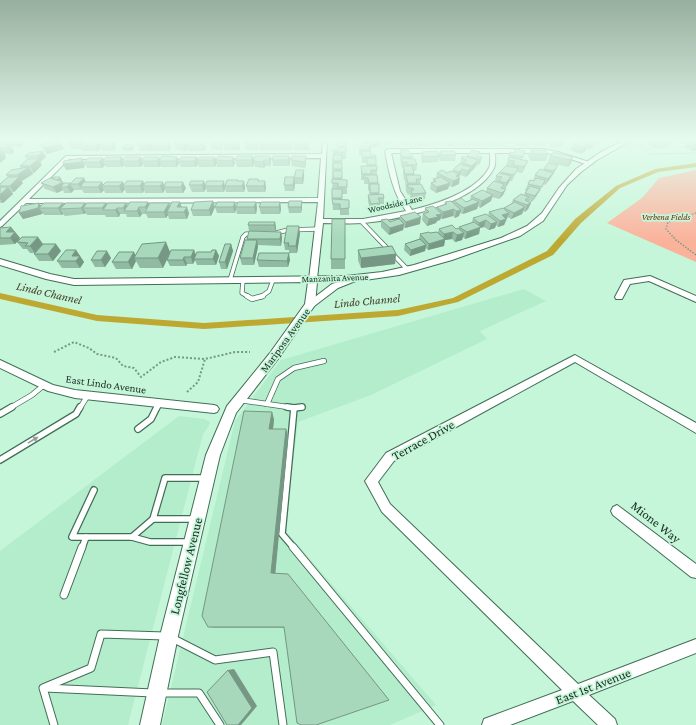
<svg xmlns="http://www.w3.org/2000/svg" width="696" height="725" font-family="'Crimson Pro',serif">
<style>
.built{fill:#b4edcc}
.green{fill:#fbb29b}
.lines{fill:none;stroke-linecap:round;stroke-linejoin:round}
.canal{fill:#bda832;fill-rule:evenodd}
.service-far3-casing{stroke:#416f56;stroke-width:5}
.service-far2-casing{stroke:#416f56;stroke-width:6}
.service-far1-casing{stroke:#416f56;stroke-width:8}
.service-casing{stroke:#416f56;stroke-width:9}
.minor-casing{stroke:#416f56;stroke-width:2}
.tertiary-casing{stroke:#416f56;stroke-width:2}
.path-far2{stroke:#759883;stroke-width:1;stroke-dasharray:1 1;stroke-linecap:butt}
.path-far1{stroke:#759883;stroke-width:1.5;stroke-dasharray:1.5 1.5;stroke-linecap:butt}
.path{stroke:#759883;stroke-width:2;stroke-dasharray:2 2;stroke-linecap:butt}
.service-far3{stroke:#fff;stroke-width:3.5}
.service-far2{stroke:#fff;stroke-width:4.5}
.service-far1{stroke:#fff;stroke-width:5.5}
.service{stroke:#fff;stroke-width:7}
.minor{fill:#fff;fill-rule:evenodd}
.tertiary{fill:#fff;fill-rule:evenodd}
.wall{fill:#90baa1}
.shaded-wall{fill:#759783}
.building{fill:#a7d8bb;stroke:#759783}
.oneway{fill:#969f9a}
.labels{text-anchor:middle;dominant-baseline:central;stroke-width:3.5;stroke-linejoin:round;paint-order:stroke}
.far-street-label{font-size:9px;fill:#16291e;stroke:#c5f6d9}
.far-park-label{font-size:9px;font-style:italic;fill:#79290a;stroke:#c5f6d9}
.street-label{font-size:11px;fill:#16291e;stroke:#c5f6d9}
.water-label{font-size:12px;font-style:italic;fill:#454027;stroke:#c5f6d9}
.near-street-label{font-size:13px;fill:#16291e;stroke:#c5f6d9}
</style>
<rect width="100%" height="100%" fill="#c5f6d9"/>
<g class="built">
<path d="M524,289l22,12 -66,30 7,8 -116,56 -73,27 -13,108 151,175 -46,20h-228l73,-304 46,-61z"/>
<path d="M179,416l25,3 6,3 -2,5 -5,7 -75,291h-128v-174z"/>
</g>
<path class="green" d="M696,170v92l-89,-39 35,-25 17,-20z"/>
<g class="lines">
<path class="canal" d="M696,163v4l-38,5 -38,16 -39,35 -28,32 -95,47 -60,14 -194,13 -107,-8 -97,-22v-6l97,22 107,8 194,-13 55,-12 94,-47 28,-32 41,-33 39,-17z"/>
<g class="service-far3-casing">
<g id="service-far3">
<path d="M361,221l47,49"/>
<path d="M276,233l12,-3 31,-1"/>
<path d="M230,280l13,-43 3,-3h7"/>
<path d="M243,280l-1,13 7,4"/>
<path d="M261,297l8,-6 4,-11"/>
</g>
</g>
<g class="service-far2-casing">
<g id="service-far2">
<path d="M247,296l5,3 11,-3"/>
<path d="M240,400l54,8"/>
<path d="M267,404l11,-25 16,-11 30,-7"/>
<path d="M10,408l22,-13 12,-10"/>
<path d="M80,408l8,-13"/>
<path d="M157,408l2,-4"/>
<path d="M294,408l8,-1"/>
</g>
</g>
<g class="service-far1-casing">
<g id="service-far1">
<path d="M287,407l7,1 -12,126 12,14"/>
<path d="M294,408l8,-1"/>
<path d="M0,414l12,-7"/>
<path d="M138,429l13,-10 6,-12"/>
<path d="M0,460l76,-46 4,-7"/>
<path d="M94,490l-22,47h60l21,-18"/>
<path d="M195,519h-42l12,-41h41"/>
<path d="M132,537l18,5h39"/>
<path d="M82,548l4,-11"/>
</g>
</g>
<g class="service-casing">
<g id="service">
<path d="M293,547l147,178"/>
<path d="M64,595l18,-48"/>
<path d="M172,638l43,22 58,-8 10,73"/>
<path d="M45,688l108,5"/>
<path d="M160,693h39l21,32"/>
<path d="M54,725l-11,-37 48,-20 10,-34 64,2"/>
</g>
</g>
<g class="minor-casing">
<g id="minor">
<path d="M323,140h4l-4,79h40l43,-8c-13,-18 -17,-38 -21,-60l3,-2h154l16,3 34,11 -3,2 -34,-11 -13,-1h-47c0,4 1,11 -1,15 -17,35 -95,52 -131,55 -13,1 -27,0 -40,0l-6,56 -4,2 -4,-2 9,-77 -292,1 -24,23 -2,1v-6l66,-65 256,-2zM391,153h99c0,4 1,11 -1,15 -13,24 -53,36 -77,42l-12,-19zM321,158l-3,40 -289,1 40,-40z"/>
<path d="M355,276h3v4l-20,8 -25,19h-6l-1,-2 1,-2 25,-19z"/>
<path d="M650,276l46,20v6l-47,-21 -19,3 -8,15h-6l-1,-2 9,-17z"/>
<path d="M575,355l121,68v10l-121,-71 -181,99 -16,21 12,22 188,180 118,-45v14l-107,42 26,24 2,6h-19l-25,-24 -63,24h-28l2,-6 78,-29 -180,-178 -17,-31 21,-28z"/>
<path d="M0,360l53,25 22,5 139,15 3,1 2,3 -2,3 -3,1 -139,-15 -27,-7 -48,-23z"/>
<path d="M617,505l79,59v14l-5,-1 -78,-62 -2,-4 2,-4z"/>
</g>
</g>
<g class="tertiary-casing">
<g id="tertiary">
<path d="M0,140h8l-8,5z"/>
<path d="M624,140h8l-35,20 -16,12 -14,13 -24,36 -23,15 -68,24 -53,15 -34,5 -48,2 -2,23 -37,54 -42,54 -16,42 -42,181 -18,89h-20l20,-89 46,-181 21,-49 43,-53 35,-49 3,-22 -234,3 -28,-6 -46,-14v-6l50,15 24,5 272,-3 36,-4 32,-7 87,-27 26,-12 15,-13 17,-25 17,-19 25,-17z"/>
</g>
</g>
<path class="path-far2" d="M635,141l15,13 46,-1"/>
<path class="path-far1" d="M696,213l-28,9 -2,7 10,11 20,15"/>
<g class="path">
<path d="M54,352l20,-10 15,6 8,6 19,4 7,8 11,2 7,9 20,-15 14,-5 30,2 30,-7h15"/>
<path d="M187,392l11,-10 7,-23"/>
</g>
<use href="#service-far3" class="service-far3"/>
<use href="#service-far2" class="service-far2"/>
<use href="#service-far1" class="service-far1"/>
<use href="#service" class="service"/>
<use href="#minor" class="minor"/>
<use href="#tertiary" class="tertiary"/>
</g>
<g class="wall">
<path d="M3,140h20l2,3 -5,4h-8l2,5 -3,2h-6l1,2 -1,1 1,1 -6,5v-20h5z"/>
<path d="M149,140l2,5 13,-5 1,2 4,-1 2,6 -2,4h-16l-1,-3 -1,3h-11l-2,-6z"/>
<path d="M212,140h9l1,4v6l-10,-1 -2,-6z"/>
<path d="M257,140l1,6 -1,4h-11l-1,-6z"/>
<path d="M334,140h8v1h4v18h-4v21h5v14h-5v6l7,8v7h-9v-5h-7l-1,-12 1,-48h5v-5h-4z"/>
<path d="M363,140h18l-1,5 -9,3 -1,3 1,4h4l1,11 1,4v5l2,19 5,4v6h-4v6h-10l-2,-9v-6h2l-1,-5h-1v-6h-4v-4h-3v-14h6v-3h-5v-8h-3v-6l4,-6z"/>
<path d="M383,140h8v4l-7,1 -1,-3z"/>
<rect x="398" y="140" width="13" height="5"/>
<path d="M414,140h15l-1,6h-13z"/>
<path d="M430,140h16l-1,5 -14,1z"/>
<path d="M447,140h66l-1,4h-6l-1,2h-5l-2,-4 -1,4 -15,-1 -2,-3 -1,4 -15,-1 -1,-3 -1,3h-9l-5,1z"/>
<path d="M514,140h17l-2,6h-13l-2,-4z"/>
<path d="M532,140h16l-3,6 -14,-1v-3z"/>
<path d="M550,140h15v1l-3,6 -13,-1v-4z"/>
<path d="M585,140h17l-6,5 -1,-1 -6,6 -3,-1 -1,2 -4,3 -11,-4 3,-6 10,-1 1,-2z"/>
<path d="M646,140h29l-2,3 -6,2 -2,3h-11l-9,-6z"/>
<path d="M679,140h17v10l-4,1 -8,-4 2,-4 -8,-2z"/>
<path d="M204,141l2,6 -2,4h-15l-2,-6z"/>
<path d="M239,141l1,6 -1,3h-15l-1,-6z"/>
<path d="M275,141l1,6 -1,3h-15l-1,-6z"/>
<path d="M292,141v9h-15l-1,-6z"/>
<path d="M309,141v9h-15v-6z"/>
<path d="M84,142h15l1,3h16l-2,6h-11l-2,-3 -3,3h-15l-1,-2h-11l-3,-6z"/>
<path d="M186,142l2,6 -2,3 -10,-2 -2,-6z"/>
<path d="M61,143l3,6 -17,5 -3,-3 -3,-6z"/>
<path d="M122,148h12l-3,3h-8z"/>
<path d="M400,150l13,7 -1,2 5,6 -1,6h-2v4l7,4 -1,5 6,9 -1,6 -14,1 -1,-3v-3l-2,1 -2,-4 -1,-11h-1l-1,-7v-5h-1l-1,-4 -1,-8z"/>
<path d="M531,150l17,4 -2,7h-15l-3,-5z"/>
<path d="M440,151l16,4 -1,6h-15l-1,-3 -1,4 -16,1 -1,-5 1,-6 17,3z"/>
<path d="M525,151l-3,9 6,1 -6,12 -6,-1 -4,9h-2l-5,8 -2,6 -4,4 -7,-2 -1,4 -11,7 -2,-2 -1,3 -14,5 -3,-1 -1,3 -4,2 -2,-2 -11,3 -1,-1 -1,2 -3,1 -1,2 -9,3 -5,-6 1,-6h1l1,-6 12,1v-2l7,-2 1,-3 8,1 1,-2 12,1 4,-2 1,-4 15,-5 1,-3 8,-7 1,-5 10,-10 4,-14 4,1z"/>
<path d="M29,153l17,4 -6,5 2,3 -8,8h-2l1,1 -12,7 2,2 -9,9h-2l1,2 -10,9h-3v-19l8,-7 -2,-2 15,-6 -1,-3 7,-6 -2,-4z"/>
<path d="M253,156l1,4 16,-4 1,6 -1,4h-5l-1,2 -9,-1 -1,-4 -1,4h-16l-2,-7z"/>
<path d="M289,156l1,6 -1,4h-16l-1,-6z"/>
<path d="M467,156l15,1 -2,6 -2,2h-1l-1,1 -5,6h-1l-4,5 -6,-2 -1,2v7l-7,3 -3,-1 -1,3 -12,4 -6,-4 1,-6 2,-1v-3l3,-1 1,-5h10l5,-2 1,-1 7,-6 1,-6 6,-1z"/>
<path d="M550,156l23,1 -2,6 -3,4 -20,-5z"/>
<path d="M122,157l1,3 18,-3 1,3 18,-1 19,2 18,-4 1,3h18l17,-3 2,6 -2,4h-16v-4l-2,4h-16l-1,-3 -2,3h-15l-2,-4 -2,4h-16v-2l-2,2h-15l-1,-3 -2,3h-16l-1,-2 -2,2h-16l-1,-2 -3,3h-15l-3,-6 19,-4 1,2z"/>
<path d="M291,160l15,2 -1,6 -13,-2z"/>
<path d="M558,165l-3,6 -4,6 -6,8 -2,-1 -4,9h-1l-6,9 -5,-1 4,2 -3,6 -3,3 -2,-1 -1,3 -11,5 -3,-2 -4,8 -6,2 -2,-2 -1,3 -6,2 -5,-3 -4,1 -1,6 -14,5 -2,-2 -1,3 -7,2 -3,-3 -7,1 -1,6 -16,4 -2,-2 -1,3 -15,5 -6,-6 1,-6 14,-5 1,-5 18,-2 1,-3h20v-2l13,-5 1,-4 15,-2 1,-4 15,-3v-1l7,-4 2,-4 11,-5 2,-4 -1,-1 5,-10 3,1 2,-6 8,-5 1,-1z"/>
<path d="M304,170v6l-1,8h-8l-1,7h-9l-1,-6z"/>
<path d="M84,178l2,4h16l1,3 20,-3 1,3 20,-1 20,2 2,-4 20,6 -3,5h-17l-1,-4 -2,4h-18l-1,-3 -1,3h-17l-1,-4 -3,4h-17l-1,-3 -3,3h-17l-2,-3h-8l-3,3h-7l-1,-3 -6,3 -12,-4 -4,-6 21,-3 -1,1 2,1 1,1h6z"/>
<path d="M258,179l1,2h6l1,7 -1,4h-17l-2,-6z"/>
<path d="M238,180v1h6l1,7 -1,4h-18l-1,-4 -1,4h-17l-1,-4 -2,4h-12l-3,-7 15,-4 1,5 20,-1z"/>
<path d="M302,201v7l-1,5h-12l-1,-6z"/>
<path d="M256,202l1,6 -1,6h-19l-1,-5 -1,4h-18l-2,-6 21,-1z"/>
<path d="M280,202l1,7 -1,5h-19l-2,-7z"/>
<path d="M63,203l1,2 21,-2 1,2h21l19,-2 2,2h21l33,2 7,6 -2,6h-18l-1,-4 -2,3h-18l-2,-4h-4l-2,3h-13l-1,-3h-6l-1,3h-13l-1,-2h-18l-1,-2 -2,1 -19,2 -2,-2 -1,1h-18l-1,-2 -1,1 -19,5 -4,-6 22,-6z"/>
<path d="M215,207l-4,9h-18l-2,-6z"/>
<path d="M400,216l20,8 -15,4 -1,-1 -1,3 -14,5 -8,-8v-7l9,2 10,-2z"/>
<path d="M345,219v50h-14v-10z"/>
<path d="M275,222l1,6v4h5l1,6 -1,8 -23,-1v2l-4,18h-12l-2,-7 7,-18v-1l2,-8 -1,-6z"/>
<path d="M11,227l9,11 -5,6 -15,1v-17z"/>
<path d="M300,233l-3,20h-8v-3h-4l-1,-7z"/>
<path d="M22,237l21,7 -8,9h-5l-3,-4h-4l-6,-7z"/>
<path d="M231,244l2,7 -6,18h-6l-2,-7z"/>
<path d="M76,250l8,12 -4,6h-18l-5,-7z"/>
<path d="M194,250l2,5 15,-3 5,-2 3,6 -3,9h-19l-2,-5 -2,4h-6l-1,2h-16l-3,-6 -4,8h-23l-4,-7 -4,8h-16l-4,-7 24,-7z"/>
<path d="M358,250l38,4 -1,10 -34,4 -3,-8z"/>
<path d="M61,251l-8,10h-14l-5,-7z"/>
<path d="M111,258l-6,9h-10l-4,-7z"/>
<path d="M257,260h33l-2,7h-29z"/>
<path d="M272,412l2,8 -1,9h13l2,8 -13,136 9,55h-69l-7,-1z"/>
</g>
<g class="shaded-wall">
<path d="M18,140h5l2,3 -5,4 -4,-6z"/>
<path d="M84,140l2,5h-6l2,4v1l-3,-6z"/>
<path d="M113,140l3,5 -2,6 -3,-6z"/>
<path d="M148,140h1l1,3v-1l2,6 -1,3 -4,-9z"/>
<path d="M184,140h1l3,8 -2,3 -3,-9z"/>
<path d="M220,140l2,4v6l-2,-6z"/>
<path d="M257,140l1,6 -1,4 -1,-6z"/>
<path d="M377,140h4l-1,5 -9,3v2l-3,6v-13z"/>
<path d="M449,140h5l-1,5 -5,1z"/>
<path d="M597,140l-3,5 -5,5 3,-6z"/>
<path d="M599,140h3l-6,5z"/>
<path d="M670,140h5l-2,3 -6,2z"/>
<path d="M169,141l2,6 -2,4 -2,-6z"/>
<path d="M204,141l2,6 -2,4 -1,-6z"/>
<path d="M239,141l1,6 -1,3 -2,-6z"/>
<path d="M275,141l1,6 -1,3 -1,-6z"/>
<path d="M292,141v9l-1,-6z"/>
<path d="M99,142l2,6 -3,3 -3,-6z"/>
<path d="M9,143l5,9 -3,2 -4,-6 -1,-2z"/>
<path d="M61,143l3,6 -17,5 -3,-6z"/>
<path d="M133,145l1,3 -3,3 -1,-3z"/>
<path d="M588,145l-3,6 -4,3 3,-6z"/>
<path d="M696,145v5l-4,1z"/>
<path d="M2,150l4,6 -1,1 1,1 -6,5v-11z"/>
<path d="M43,151l3,6 -6,5 -3,-6z"/>
<path d="M253,156l1,7 -1,4 -2,-7z"/>
<path d="M270,156l1,6 -1,4 -1,-6z"/>
<path d="M289,156l1,6 -1,4 -1,-6z"/>
<path d="M306,156v6l-1,6v-6z"/>
<path d="M122,157l2,4h-2l2,4 -2,2 -3,-6z"/>
<path d="M141,157l2,4h-2l2,3 -2,3 -3,-6z"/>
<path d="M159,157l2,4h-2l2,4 -2,2 -2,-6z"/>
<path d="M177,157l2,6 -2,4 -2,-6z"/>
<path d="M197,157l1,7 -2,3 -2,-6z"/>
<path d="M215,157l2,6 -2,4 -2,-7z"/>
<path d="M233,157l2,6 -2,4 -1,-6z"/>
<path d="M482,157l-2,6 -2,2 2,-6z"/>
<path d="M573,157l-2,6 -3,4 2,-7z"/>
<path d="M82,158l3,7 -1,3 -18,2 -3,-6z"/>
<path d="M103,158l2,3h-2l2,4 -3,3 -3,-6z"/>
<path d="M38,159l4,6 -8,8 -4,-7z"/>
<path d="M264,160l1,6 -1,2 -1,-6z"/>
<path d="M478,160l-2,6 -5,6 1,-6z"/>
<path d="M528,161l-6,12 2,-6z"/>
<path d="M558,165l-3,6 -4,6 3,-6z"/>
<path d="M29,167l4,7 -11,7 -5,-6z"/>
<path d="M471,167l-1,6 -4,4 2,-6z"/>
<path d="M462,169l-2,6 -2,3h2l-1,6 -7,3 1,-6 3,-5 2,-1 1,-3z"/>
<path d="M304,170v6l-1,8 -1,-6z"/>
<path d="M553,173l-3,6 -5,6 3,-6z"/>
<path d="M511,176l-2,6 -5,7 2,-6z"/>
<path d="M19,177l4,6 -9,9 -4,-6z"/>
<path d="M60,177l2,3 -3,3 -2,-3z"/>
<path d="M294,177l1,7 -1,7 -1,-6z"/>
<path d="M84,178l3,7 -7,2 2,3 -4,-6z"/>
<path d="M143,181l3,5h-3l1,4 -1,3 -3,-7z"/>
<path d="M204,181l2,7 -2,4 -2,-7z"/>
<path d="M224,181l1,7 -1,4 -2,-6z"/>
<path d="M244,181l1,7 -1,4 -2,-6z"/>
<path d="M265,181l1,7 -1,4 -1,-6z"/>
<path d="M63,182l3,5h-5l2,3 -6,3 -4,-6z"/>
<path d="M102,182l2,4h-2l2,4 -3,3 -3,-6z"/>
<path d="M123,182l2,4h-2l2,3 -3,4 -3,-7z"/>
<path d="M163,182l2,5h-1l1,2 -2,4 -3,-7z"/>
<path d="M183,182l3,6 -3,5 -2,-6z"/>
<path d="M70,183v1l4,6 -3,3 -4,-6z"/>
<path d="M450,183l-2,6 -12,4 1,-6z"/>
<path d="M8,187l5,7 -10,9 -3,-4v-4z"/>
<path d="M506,189l-3,6 -4,4 3,-6z"/>
<path d="M540,189l-3,6 -5,7 3,-6z"/>
<path d="M493,195l-2,6 -11,7 2,-7z"/>
<path d="M213,201l2,6 -4,9 -2,-6z"/>
<path d="M302,201v7l-1,5v-6z"/>
<path d="M148,202l3,7 -4,3 -2,-5z"/>
<path d="M180,202l2,6 -5,-1z"/>
<path d="M235,202l1,5v2l-1,4 -2,-6z"/>
<path d="M256,202l1,6 -1,6 -2,-7z"/>
<path d="M280,202l1,7 -1,5 -1,-7z"/>
<path d="M479,202l-2,7 -14,5 1,-6z"/>
<path d="M39,203l4,5h-4l4,5 -1,1 -19,5 -4,-6z"/>
<path d="M63,203l3,6h-6l3,5 -1,1 -4,-7z"/>
<path d="M85,203l3,5h-5l3,5 -2,1 -3,-6z"/>
<path d="M106,203l3,7h-6l-1,-2z"/>
<path d="M126,203l3,6 -4,2 -2,-3z"/>
<path d="M169,203l2,6 -4,3 1,3 -2,3 -2,-6z"/>
<path d="M531,203l-3,6 -3,3 2,-7z"/>
<path d="M139,207l3,7 -2,3 -3,-6z"/>
<path d="M187,207l2,6 -2,6 -3,-7z"/>
<path d="M525,207l-3,7 -11,5 3,-6z"/>
<path d="M117,208l3,6 -1,3 -4,-7z"/>
<path d="M454,209l-1,7 -11,3 1,-7z"/>
<path d="M461,210l-2,6 -4,2 1,-7z"/>
<path d="M509,213l-5,12 -6,2 4,-12z"/>
<path d="M442,214l-2,6 -3,1 -1,2 -9,3 2,-7 7,-4z"/>
<path d="M421,217l-1,7 -15,4 1,-6z"/>
<path d="M486,220l-2,7 -4,1 -1,6 -14,5 2,-7 11,-4 1,-5z"/>
<path d="M275,222l1,6v4l-2,-7z"/>
<path d="M497,222l-2,6 -6,2 2,-6z"/>
<path d="M404,224l-1,6 -14,5 1,-7z"/>
<path d="M299,226l1,7 -3,20 -1,-7z"/>
<path d="M11,227l9,11 -5,6 -5,-6 -4,-6z"/>
<path d="M281,232l1,6 -1,8 -1,-7z"/>
<path d="M453,232l-1,7 -7,1 -1,6 -16,4 1,-6 14,-4 1,-6z"/>
<path d="M464,233l-2,7 -7,2 2,-7z"/>
<path d="M38,237l5,7 -8,9 -5,-7z"/>
<path d="M257,240l1,7 -4,18 -1,-7z"/>
<path d="M166,242l4,10 -7,16 -5,-10z"/>
<path d="M56,244l5,7 -8,10 -5,-7z"/>
<path d="M231,244l2,7 -6,18 -2,-7z"/>
<path d="M426,245l-1,6 -15,5 1,-6z"/>
<path d="M76,250l8,12 -4,6 -8,-12z"/>
<path d="M194,250l2,6 -2,3 1,1 -2,4 -2,-7z"/>
<path d="M216,250l3,6 -3,9 -3,-6z"/>
<path d="M107,251l4,7 -6,9 -4,-7z"/>
<path d="M134,252l3,6h-3l2,3 -4,8 -4,-7z"/>
<path d="M289,253l1,7 -2,7 -1,-6z"/>
<path d="M396,254l-1,10 -34,4v-10z"/>
<path d="M184,257l3,7 -1,2 -3,-6z"/>
<path d="M272,412l2,8 -2,17 -3,-8z"/>
<path d="M286,429l2,8 -13,140 -4,-4z"/>
<path d="M234,669l23,37 -16,19h-3l-10,-55z"/>
</g>
<g class="building">
<path d="M8,140h10l-2,1h-10z"/>
<path d="M72,140h12l-5,4 -11,-1z"/>
<path d="M104,140h9l-2,5h-11z"/>
<path d="M142,140h6l-1,2h3l-2,3h-10z"/>
<path d="M163,140h1l-1,2 6,-1 -2,4h-16l2,-3z"/>
<path d="M176,140h8l-1,2h3l-2,3 -10,-2z"/>
<path d="M212,140h8v4l-10,-1z"/>
<path d="M246,140h11l-1,4h-11z"/>
<path d="M364,140h13l-9,3z"/>
<path d="M383,140h8v1l-7,1z"/>
<path d="M554,140h11v1z"/>
<path d="M585,140h12l-5,4 -8,-3z"/>
<path d="M654,140h12l3,2h-12z"/>
<path d="M696,140v5l-8,-4 7,-1z"/>
<path d="M57,141l4,2 -17,5 -3,-3z"/>
<path d="M190,141h14l-1,4h-16z"/>
<path d="M224,141h15l-2,3h-14z"/>
<path d="M260,141h15l-1,3h-15z"/>
<path d="M277,141h15l-1,3h-15z"/>
<path d="M294,141h15l-1,3h-14z"/>
<path d="M338,141h8v5h-9z"/>
<path d="M577,141l11,4 -4,3 -11,-4z"/>
<path d="M84,142h15l-4,3h-15z"/>
<path d="M0,143h9l-3,3h4l-3,2h-7z"/>
<path d="M362,143l9,1 -3,6 -9,-1z"/>
<path d="M124,145h9l-3,3h-8z"/>
<path d="M338,147h8v5h-13v-2h5z"/>
<path d="M515,149l10,2 -2,6 -14,-2 1,-3 4,1z"/>
<path d="M400,150h8l5,7h-11z"/>
<path d="M472,150l8,2 -3,4 5,1 -2,2 -13,-3z"/>
<path d="M531,150h14l3,4h-15z"/>
<path d="M43,151l-6,5h-12l4,-3z"/>
<path d="M362,151h8l1,4h4l1,2h-14z"/>
<path d="M437,151l3,5 -17,1 -1,-5z"/>
<path d="M440,151h14l2,4h-15z"/>
<path d="M554,152l19,5 -3,3 -20,-4z"/>
<rect x="333" y="155" width="9" height="6"/>
<path d="M162,156l15,1 -2,4h-16z"/>
<path d="M218,156l15,1 -1,4 -16,-1z"/>
<path d="M237,156h16l-2,4h-16z"/>
<path d="M255,156h15l-1,4h-5l-1,2 -9,-1z"/>
<path d="M273,156h16l-1,4h-16z"/>
<path d="M292,156h14l-1,6 -14,-2z"/>
<path d="M463,156l15,4 -6,6 -9,-3 4,-3 -6,-2z"/>
<path d="M106,157h16l-3,4h-16z"/>
<path d="M125,157h16l-3,4h-16z"/>
<path d="M144,157h15l-2,4h-16z"/>
<path d="M181,157h16l-3,4h-15z"/>
<path d="M199,157h16l-2,3h-16z"/>
<path d="M509,157l19,4 -4,6 -11,-2 2,-4 -7,-1z"/>
<path d="M82,158l-1,4 -18,2 1,-3z"/>
<path d="M88,158h15l-4,4h-15z"/>
<rect x="367" y="158" width="9" height="7"/>
<path d="M401,158l14,1 2,6h-10v-3h-5z"/>
<path d="M28,159h10l-8,7h-10z"/>
<rect x="333" y="163" width="9" height="6"/>
<path d="M548,163l10,2 -4,6 -10,-2z"/>
<path d="M459,164l12,3 -3,4 -6,-2 -3,3 -6,-2z"/>
<path d="M361,166h16v4h-6v4h-9z"/>
<path d="M403,166h9l2,8h-9z"/>
<path d="M506,166l12,2 -4,7 -14,-3z"/>
<path d="M29,167l-12,8h-11l5,-5z"/>
<path d="M540,169l13,4 -5,6 -13,-4z"/>
<path d="M296,170h8l-2,8h-8z"/>
<path d="M442,170l5,3 4,-2 8,3 -3,2 4,2 -7,3 -16,-8z"/>
<rect x="333" y="171" width="9" height="7"/>
<path d="M499,173l12,3 -5,7 -7,-2 3,-4 -6,-1z"/>
<path d="M364,175h13l1,8h-9l-1,-5h-4z"/>
<path d="M406,175h14l1,4h-5l1,4h-9z"/>
<path d="M8,177h11l-9,9h-10v-2z"/>
<path d="M54,177h6l-3,3 -5,-2z"/>
<path d="M285,177h9l-1,8h-9z"/>
<path d="M441,177l9,6 -13,4 -6,-4 5,-2 -3,-2z"/>
<path d="M50,178l13,4 -10,5 -12,-4z"/>
<path d="M76,178h8l-6,6h-8z"/>
<path d="M536,178l9,2 -3,7 -14,-3 2,-4 4,1z"/>
<path d="M249,179h9v2h7l-1,5h-18z"/>
<path d="M332,179l15,1v7h-9v-4h-6z"/>
<path d="M227,180h11l-1,1h7l-2,5h-17z"/>
<path d="M127,181h16l-3,5h-17z"/>
<path d="M191,181h13l-2,4h-13z"/>
<path d="M207,181h17l-2,5h-17z"/>
<path d="M494,181l10,3 -3,4 5,1 -4,4 -15,-5z"/>
<path d="M84,182h18l-4,5h-18z"/>
<path d="M106,182h17l-4,4h-17z"/>
<path d="M146,182h17l-3,4h-17z"/>
<path d="M166,182h17l-2,5h-17z"/>
<path d="M64,183h6l-3,4h-6z"/>
<rect x="370" y="184" width="9" height="9"/>
<path d="M421,184l5,9 -14,1 -1,-4h3l-1,-2h-4l-2,-3z"/>
<path d="M530,186l10,3 -5,7 -10,-3z"/>
<path d="M0,187h8l-8,8z"/>
<rect x="332" y="189" width="10" height="9"/>
<path d="M482,190l11,5 -11,6 -11,-5z"/>
<path d="M383,194l1,4h-6l2,5 -9,1 -3,-9z"/>
<path d="M521,194l8,3 -4,3 6,3 -4,2 -14,-5z"/>
<path d="M461,198l5,4 7,-3 6,3 -15,6 -10,-7z"/>
<path d="M332,199l17,1v8l-9,1v-5h-7z"/>
<path d="M213,201l-4,9h-18l3,-8z"/>
<path d="M289,201h13l-1,6h-13z"/>
<path d="M451,201l10,9 -5,1 -2,-2 -11,3 -6,-5 10,-3 -2,-2z"/>
<path d="M130,202h18l-3,5h-6l-2,4h-13z"/>
<path d="M172,202h8l-3,5h10l-3,5h-17z"/>
<path d="M217,202h18l-2,5h-18z"/>
<path d="M238,202h18l-2,5h-18z"/>
<path d="M261,202h19l-1,5h-20z"/>
<path d="M515,202l10,5 -11,6 -10,-5z"/>
<path d="M39,203l-1,5 -19,5 2,-7z"/>
<path d="M44,203h19l-5,5h-19z"/>
<path d="M66,203h19l-4,5 -21,1z"/>
<path d="M87,203h19l-4,5h-19z"/>
<path d="M108,203h18l-3,5h-6l-2,2h-12z"/>
<path d="M150,203h19l-5,9h-19z"/>
<path d="M433,206l9,8 -6,1 2,2 -9,2 -6,-5 6,-2 -4,-4z"/>
<path d="M503,208l6,5 -7,2 4,4 -6,2 -11,-9z"/>
<path d="M415,212l6,5 -15,5 -6,-6z"/>
<path d="M486,214l11,8 -6,2 -5,-4 -7,3 -6,-5z"/>
<path d="M332,219h13v40h-14z"/>
<path d="M387,219l3,3 9,-3 5,5 -14,4 -9,-8z"/>
<path d="M249,222h26l-1,3h-26z"/>
<path d="M474,222l7,5 -14,5 -8,-5z"/>
<path d="M452,225l4,4 2,-1 6,5 -7,2 -4,-3 -9,2 -5,-5z"/>
<path d="M287,226h12l-3,20h-8l1,-3h-5z"/>
<path d="M11,227l-5,5h9l-5,6h-10v-10z"/>
<path d="M249,231l32,1 -1,7h-33z"/>
<path d="M429,232l1,1 7,-1 8,7 -16,5 -9,-10z"/>
<path d="M22,237h16l-8,9h-5l3,-3 -11,-1z"/>
<path d="M420,239l6,6 -15,5 -6,-6z"/>
<path d="M245,240h12l-4,18h-13z"/>
<path d="M166,242l-8,16h-24l8,-14z"/>
<path d="M43,244h13l-8,10h-14z"/>
<path d="M225,244h6l-6,18h-6z"/>
<path d="M392,246l4,8 -35,4 -3,-8z"/>
<path d="M66,250h10l-4,6h8l-4,5h-19z"/>
<path d="M171,250h23l-3,7h-7l-1,3h-16z"/>
<path d="M212,250h4l-3,9h-19l3,-7h14z"/>
<path d="M97,251h10l-6,9h-10z"/>
<path d="M119,252h15l-6,10h-16z"/>
<path d="M259,253h30l-2,8 -30,-1z"/>
<path d="M244,411l28,1 -3,17h17l-15,144 17,1 101,126 -73,25h-15l-4,-2 -13,-96h-76l-6,-11z"/>
<path d="M228,670l24,38 -14,17h-11l-20,-33z"/>
</g>
<defs><path id="oneway-solid" d="M-6-.8H1V-3.2L6.5 0L1 3.2V.8H-6Z"/></defs>
<use class="oneway" href="#oneway-solid" transform="translate(33 440) rotate(-31)"/>
<linearGradient id="sky" x2="0" y2="1"><stop stop-color="#97af9f"/><stop offset="0.58" stop-color="#e5fbee"/><stop offset="1" stop-color="#e5fbee" stop-opacity="0"/></linearGradient>
<rect width="696" height="241" fill="url(#sky)"/>
<g class="labels">
<g class="far-street-label">
<text transform="translate(395 204) rotate(-13)">Woodside Lane</text>
<text transform="translate(335 278) rotate(-2)">Manzanita Avenue</text>
</g>
<g class="far-park-label">
<text x="666" y="217">Verbena Fields</text>
</g>
<g class="street-label">
<text transform="translate(285 340) rotate(-54)">Mariposa Avenue</text>
<text transform="translate(106 384) rotate(8)">East Lindo Avenue</text>
</g>
<g class="water-label">
<text transform="translate(49 293) rotate(13)">Lindo Channel</text>
<text transform="translate(367 301) rotate(-5)">Lindo Channel</text>
</g>
<g class="near-street-label">
<text transform="translate(423 440) rotate(-29)">Terrace Drive</text>
<text transform="translate(656 522) rotate(38)">Mione Way</text>
<text transform="translate(186 566) rotate(-76)">Longfellow Avenue</text>
<text transform="translate(593 686) rotate(-21)">East 1st Avenue</text>
</g>
</g>
</svg>
